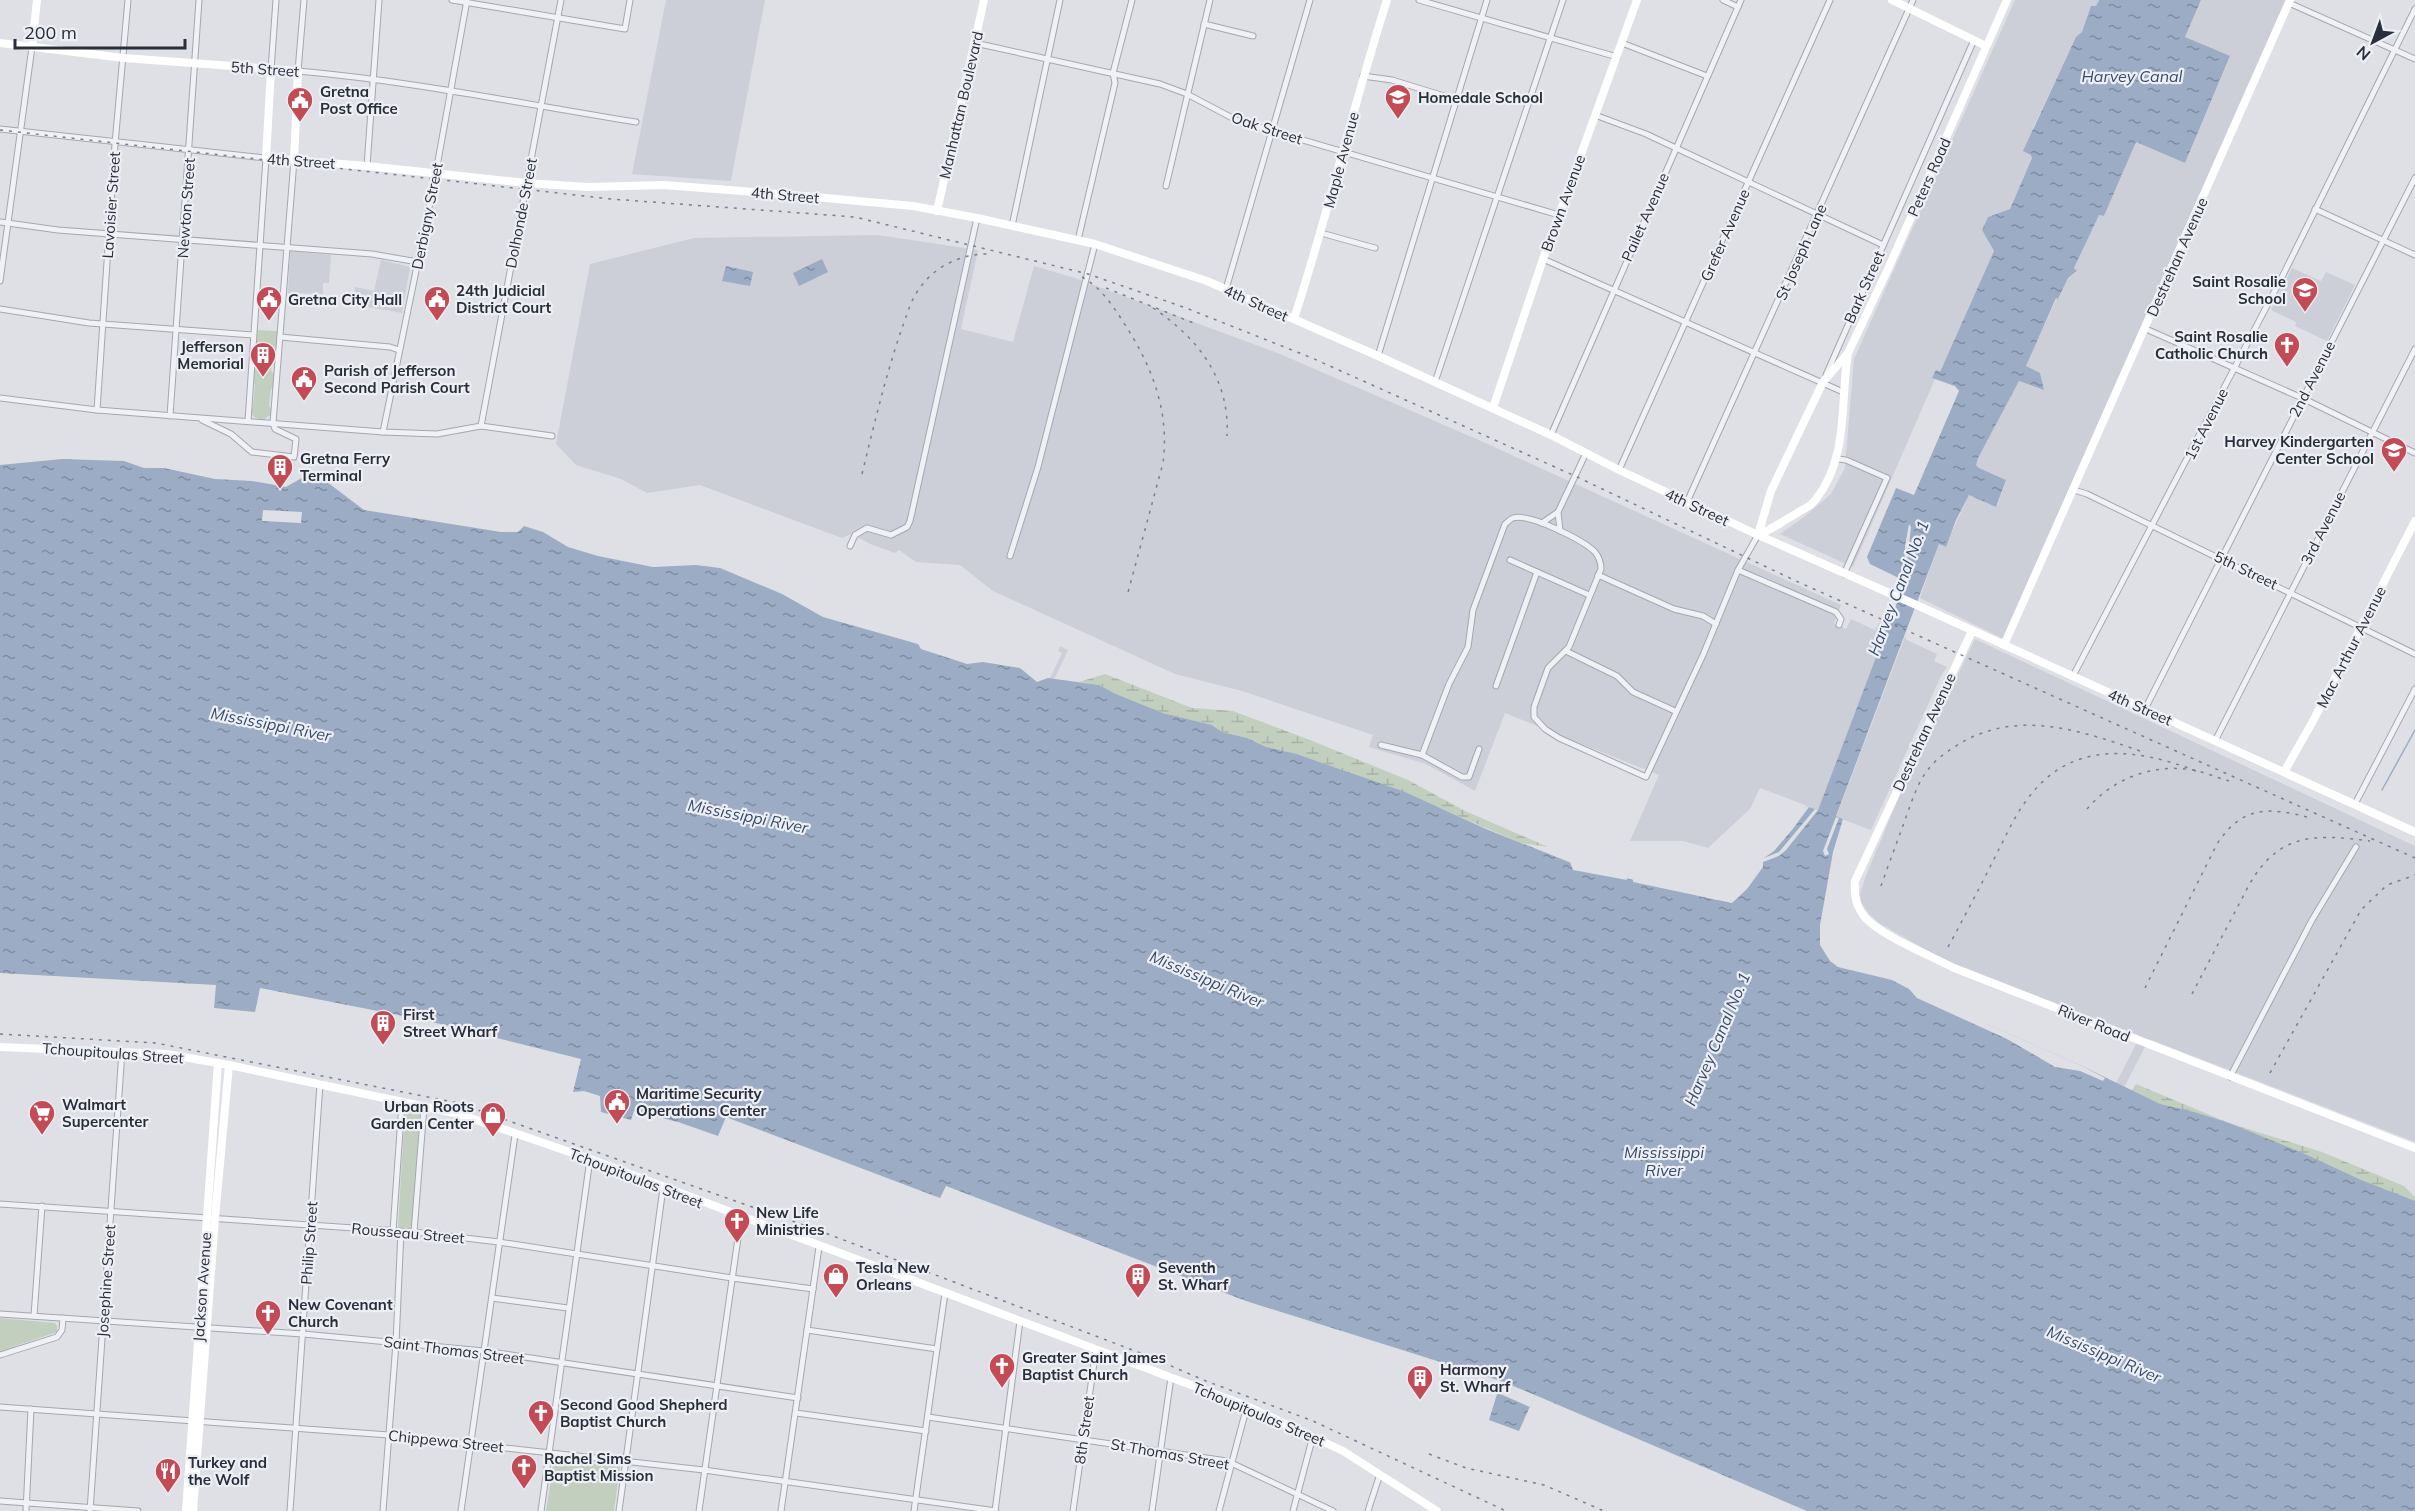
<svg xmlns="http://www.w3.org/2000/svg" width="2415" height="1511" font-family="Mulish,sans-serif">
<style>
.built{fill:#cccfd7}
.wetland{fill:url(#wetland-marsh)}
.green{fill:#c2cfbf}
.water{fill:url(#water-ripples)}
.pier{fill:#dee0e6}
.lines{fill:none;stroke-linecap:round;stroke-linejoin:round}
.stream{stroke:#9bacc4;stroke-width:1.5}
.street-casing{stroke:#a4a7af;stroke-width:7}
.street{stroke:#f0f1f5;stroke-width:5}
.secondary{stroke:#fff;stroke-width:8}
.rail{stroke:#787f8e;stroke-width:1.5;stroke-dasharray:3 6;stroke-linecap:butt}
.labels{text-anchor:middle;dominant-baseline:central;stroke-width:4.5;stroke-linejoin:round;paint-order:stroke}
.street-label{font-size:15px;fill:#282e3b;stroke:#edeff4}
.poi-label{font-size:15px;font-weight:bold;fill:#282e3b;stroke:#edeff4;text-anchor:start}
.water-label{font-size:16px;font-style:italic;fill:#364b6c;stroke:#edeff4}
</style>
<defs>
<pattern id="wetland-marsh" width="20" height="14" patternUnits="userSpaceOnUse" patternTransform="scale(1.5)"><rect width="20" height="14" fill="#c2cfbf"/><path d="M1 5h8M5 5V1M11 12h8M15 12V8" fill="none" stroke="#a7b2a5"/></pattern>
<pattern id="water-ripples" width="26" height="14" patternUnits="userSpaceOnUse" patternTransform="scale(1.5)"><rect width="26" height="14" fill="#9bacc4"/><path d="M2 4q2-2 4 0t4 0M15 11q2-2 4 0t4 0" fill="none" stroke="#7e8ca0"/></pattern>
</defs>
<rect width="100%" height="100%" fill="#dee0e6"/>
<g class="built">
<path d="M666,0h99l-34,181 -99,-7z"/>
<path d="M2015,0h84l-17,33 -6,4 -43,91 -1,30 -22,51 -22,8 -6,13 12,21 -54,121 -8,6 3,1 -82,188 -73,-33 24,-17 27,-23 14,-26 9,-109z"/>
<path d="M2201,0h85l-282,639 -84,-41 19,-54 6,3 24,-52 28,12 9,-27 -27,-12 -3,-3 1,-7 42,-77 24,9 -18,-24 32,-68h2l9,-20 9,-6 -3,-4 25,-54 5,2 32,-74 49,21 45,-106 -45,-20z"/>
<path d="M878,235l100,15 -17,79 52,13 21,-76 41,12 205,76 201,87 360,164 -7,18 12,6 5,-10 24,11 4,-7 9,4 -70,183 -58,-22 -10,21 -42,39 -25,-7h-53l29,-66 -154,-62 -30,78 -49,-27 -57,-17 4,-12 -131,-44 -67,-17 -182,-83 -33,-26 -44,-3 -17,-12 -4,3 -25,-9 -18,-10 -10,4 -142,-53 -53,8 -26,-14 -45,-14 -20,-21 34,-180 104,-26z"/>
<path d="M290,251l41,4 -2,28h-6v11l-35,-1z"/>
<path d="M381,260l29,7 -8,46 -50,-9 3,-17 19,4z"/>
<path d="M2292,268l29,13 5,-9 29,13 -28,56 -32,-15 1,-4 -25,-12z"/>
<path d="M1905,637l2,3 30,14 -3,7 13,6 -6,9 -70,154 -35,-13z"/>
<path d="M1975,639l440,207v296l-266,-103 -38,74 -7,-6 36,-71 -198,-77 -63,-36 -10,-9 -8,-12 -1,-8 5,-16 33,-79z"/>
<path d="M1060,646l8,4 -18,38 -8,7 20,-42 -4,-2z"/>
</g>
<g class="wetland">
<path d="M1105,674l87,34 41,3 77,29 98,40 55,30 85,37 -27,-4 -79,-34 -102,-40 -43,-15 -31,-6 -19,-10 -25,-6 -10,-7 -49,-12 -47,-19 -17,-9 -20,-3z"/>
<path d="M2136,1084l93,39 93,29 82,34 11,11v11l-288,-110z"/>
</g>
<g class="green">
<path d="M255,330l22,1v19l-3,-3 -3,24 4,4 -1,16 -3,-3 -2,18 4,5 -1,3 -9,6c-10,-1 -12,-6 -13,-15l3,3 2,-23 -3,-5 1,-15 3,4 2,-22 -3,-5z"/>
<path d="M405,1108l15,3 -8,117 -14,-1z"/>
<path d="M0,1318l55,5 2,3v6l-57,19z"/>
<path d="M554,1459l66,8 -6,44h-68z"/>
</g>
<g class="water">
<path d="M2099,0h102l-16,37 45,19 -45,107 -49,-21 -32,74 -5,-1 -25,53 3,3 -9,7 -10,21 -2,-1 -30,68 14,7 4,17 -25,-9 -41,77 -2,7 3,3 27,12 -10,27 -27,-12 -13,25 -10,27 -7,-3 -103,272 11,5 -11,31 -11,92 18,20 42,12 63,31 132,58 80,39 34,8 35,11 76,31 56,26 54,21v310h-608l-272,-116 -16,36 -30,-11 12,-39 -255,-80 -300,-115 -6,12 -214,-81 -8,19 -40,-14 -44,-11 -3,9 -30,-8 -1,-16 -16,-5 -11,1 8,-33 -157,-39 -164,-32 -5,24 -41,-4 2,-23 -216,-12v-508l62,-6 62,2 20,7h20l51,11 37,2 34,6 21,-12 20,7 37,28 137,22h17l6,-6 19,6 25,15 30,9 55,11 43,-2 24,3 62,26 41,23 95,27 3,5 46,15 16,-2 37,6 17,14 11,-4 51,7 17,9 47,19 49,12 10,7 25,6 19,9 31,7 108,38 81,37 98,39 133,32 16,-1 30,-37v-7l9,-7 34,-42 12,4 87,-229 -35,-17 -3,-7 29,-69 18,7 45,-104 -4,-5 -23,-8 4,-8 4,2 54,-121 -12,-21 6,-13 22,-8 22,-51 -1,-3 -8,-4 53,-114 6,-5 9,-26h5z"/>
<path d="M822,259l6,13 -29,14 -6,-13z"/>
<path d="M726,266l27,6 -3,14 -28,-5z"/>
</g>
<g class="pier">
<path d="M263,510l39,2 -1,11 -39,-2z"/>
<path d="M1909,524l2,3 -6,53 -17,47 -4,-1 20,-46 1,-34z"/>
<path d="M1806,806l3,1 -17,23 -18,21 -10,7 15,-6 36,-43 3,1 -32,40 -7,6 -16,6v5l-16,22 -15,14 -99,-21v-6l45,8 39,13 15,-1 28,-34v-6z"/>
<path d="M1836,817l3,1 -12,31 2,5 -4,2 -2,-5z"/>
<path d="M1843,819l6,3 -10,31 -8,46 -3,44 17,19 18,6 24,5 98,50 95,42 25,13 -2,3 -23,-10 -25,-4 -48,-28 -90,-41 -8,-9 -17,-9 -54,-13 -8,-6 -10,-16v-20l13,-73z"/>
<path d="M1570,862l56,12 1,6 -54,-10z"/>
<path d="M1501,1381l34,14 -5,12 -32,-14z"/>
</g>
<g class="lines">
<path class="stream" d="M2382,790l33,-60"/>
<g class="street-casing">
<g id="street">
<path d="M304,0l-6,71c114,10 225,33 338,51"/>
<path d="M452,0l173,29 5,-29"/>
<path d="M1419,0l198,57"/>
<path d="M1723,0l15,7"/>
<path d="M2289,3l126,56"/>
<path d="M1204,24l49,12"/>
<path d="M975,43l185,41 27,10 51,27 321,94"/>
<path d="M1622,43l85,33"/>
<path d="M271,70l5,-70"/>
<path d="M1363,76l29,4 65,20"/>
<path d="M1595,115l51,19 237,111"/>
<path d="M0,129l266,29 -18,263"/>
<path d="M367,166l12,-166"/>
<path d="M1166,186l44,-186"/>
<path d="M2315,209l100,46"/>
<path d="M0,222l58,8 314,24 46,8"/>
<path d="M1012,226l48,-226"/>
<path d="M1321,233l54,15"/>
<path d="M1078,240l37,-157 -2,-10 19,-73"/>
<path d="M1543,259l300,133"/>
<path d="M0,281l32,-234"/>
<path d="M1226,289l84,-289"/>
<path d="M0,309l89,14 164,12"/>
<path d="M2146,329l156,69 113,55"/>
<path d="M280,337l110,10 9,3"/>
<path d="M1378,356l109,-356"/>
<path d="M1826,375l148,-335"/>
<path d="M1435,382l128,-382"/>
<path d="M0,398l97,12 286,22 54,2 44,-8 71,10"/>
<path d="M97,410l18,-266 13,-144"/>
<path d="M170,416l29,-416"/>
<path d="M202,420l29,14 21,18 42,5 2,-18 -21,-10 -2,-6"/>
<path d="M273,423l21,-263"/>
<path d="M481,426l80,-426"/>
<path d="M383,432l51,-249 33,-183"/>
<path d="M1551,435l190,-435"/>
<path d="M1838,459l8,1 41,18 -43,96"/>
<path d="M1619,470l211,-470"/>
<path d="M2074,490l13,4 328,160"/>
<path d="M1687,502l226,-502"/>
<path d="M1558,512l28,-59"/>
<path d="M1542,523l16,-11 2,19"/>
<path d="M850,546l5,-11 12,-7 24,7 16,-8 3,-6 67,-303"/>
<path d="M1010,556l28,-89 57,-223"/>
<path d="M1510,560l79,35"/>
<path d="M1738,570l98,42 5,7 -2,6"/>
<path d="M1598,575l76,34 29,7 13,8"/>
<path d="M1566,651l51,25 16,16 42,19"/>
<path d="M2073,676l208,-397 134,-270"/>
<path d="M1496,686l41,-114"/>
<path d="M2145,709l270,-531"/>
<path d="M2215,741l200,-392"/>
<path d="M1381,745l41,10 40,22h7l10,-28"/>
<path d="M1422,755l27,-71 19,-37 5,-37 32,-86c3,-2 5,-5 8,-6 16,-5 70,22 82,34 4,5 6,10 6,17l-32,78 -21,21 -14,39v10l11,12 14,9 87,39 57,-122 35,-85 20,-35"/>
<path d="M2355,804l60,-115"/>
<path d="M2230,1077l82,-157 44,-73"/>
<path d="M0,1204l414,28 85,10 233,36 81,11"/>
<path d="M393,1231l9,-129"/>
<path d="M414,1232l10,-125"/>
<path d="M492,1298l76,10"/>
<path d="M0,1314l303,20 181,17 314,47"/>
<path d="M34,1316l8,-110"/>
<path d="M807,1330l130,19"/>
<path d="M0,1355l57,-18 5,-7 1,-12"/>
<path d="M0,1407l389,28 315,35 292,41"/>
<path d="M796,1413l130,18"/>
<path d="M928,1417l299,44 106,50"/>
<path d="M0,1501l138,10"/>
<path d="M26,1511l5,-102"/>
<path d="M90,1511l32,-460"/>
<path d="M290,1511l30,-427"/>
<path d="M383,1511l13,-168 5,-112"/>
<path d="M461,1511l54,-376"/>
<path d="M541,1511l49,-352"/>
<path d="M619,1511l44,-323"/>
<path d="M699,1511l42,-294"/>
<path d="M781,1511l38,-264"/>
<path d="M914,1511l31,-218"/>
<path d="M995,1511l25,-190"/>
<path d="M1073,1511l23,-162"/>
<path d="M1152,1511l19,-134"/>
<path d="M1219,1511l28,-105"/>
<path d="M1293,1511l20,-75"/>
<path d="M1368,1511l12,-37"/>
</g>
</g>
<use href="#street" class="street"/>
<g class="secondary">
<path d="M1892,0l94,46"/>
<path d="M0,43l124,15 174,13 -4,89"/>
<path d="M32,47l5,-47"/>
<path d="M271,70l-5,88 101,8 159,17 62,4 76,-2 128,10 121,11 64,12 118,26 112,37 171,75 173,79 68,35 139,65 163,72 494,225"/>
<path d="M937,211l47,-211"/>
<path d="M1294,319c34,-105 59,-213 93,-319"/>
<path d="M1848,353c-8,48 1,105 -32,146 -5,8 -15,11 -22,16 -13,7 -23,15 -36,20l13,-44 52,-109 25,-29 40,-84 119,-269"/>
<path d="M1493,408l50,-149 94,-259"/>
<path d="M1972,631l-117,250c-1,13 0,25 9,35 15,19 67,40 90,52l461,180"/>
<path d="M2004,645l286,-645"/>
<path d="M2284,772l29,-51 102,-200"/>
<path d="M0,1047l166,7 63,11 230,49 131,45 657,247 96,45 94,60"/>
<path d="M186,1511l32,-448"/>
<path d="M193,1511l22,-293 14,-153"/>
</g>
<g class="rail">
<path d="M0,130l611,69 244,18 233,57 98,34 126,50 263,118 221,105 619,277"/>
<path d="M1082,277c18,10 29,26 40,43 29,44 48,90 41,143l-36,133"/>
<path d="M1106,288l90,36"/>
<path d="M1153,308c45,30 77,71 74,128"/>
<path d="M862,474c12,-49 23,-96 39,-143 6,-16 10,-33 21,-46 16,-21 43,-32 69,-31"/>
<path d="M2087,809c25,-30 66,-46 106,-39 12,2 24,8 36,11"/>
<path d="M1881,886c8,-23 17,-46 25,-69 6,-16 11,-33 21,-46 9,-13 25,-23 39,-31 58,-30 119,-8 177,12"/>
<path d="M1948,947c17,-31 33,-62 49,-94 9,-17 17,-36 29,-52 43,-61 108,-54 170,-30"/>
<path d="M2145,988l72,-144c25,-39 53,-37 94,-26"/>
<path d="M2192,994l57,-109c30,-53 67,-51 121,-44"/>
<path d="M0,1034l156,9 302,60 362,128 323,123 63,27 107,40 193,90"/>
<path d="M2270,1073l91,-163 26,-25 28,-10"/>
<path d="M1429,1454l37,14 78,17 60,26"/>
</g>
</g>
<defs>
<g id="school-pin" transform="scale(1.35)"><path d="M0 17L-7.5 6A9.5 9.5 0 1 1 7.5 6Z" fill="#c34b56" stroke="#edeff4"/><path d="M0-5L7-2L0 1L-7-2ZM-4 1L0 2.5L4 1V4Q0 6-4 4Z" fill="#fff"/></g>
<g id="civic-pin" transform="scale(1.35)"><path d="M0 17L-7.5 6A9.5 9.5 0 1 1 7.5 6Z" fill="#c34b56" stroke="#edeff4"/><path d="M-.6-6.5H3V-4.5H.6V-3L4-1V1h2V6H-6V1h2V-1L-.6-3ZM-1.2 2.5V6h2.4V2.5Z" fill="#fff"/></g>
<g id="church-pin" transform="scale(1.35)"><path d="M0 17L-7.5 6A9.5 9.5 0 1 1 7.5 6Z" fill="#c34b56" stroke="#edeff4"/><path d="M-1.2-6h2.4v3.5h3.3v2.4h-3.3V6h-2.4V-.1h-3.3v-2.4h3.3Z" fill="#fff"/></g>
<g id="building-pin" transform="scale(1.35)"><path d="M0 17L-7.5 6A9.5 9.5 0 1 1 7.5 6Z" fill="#c34b56" stroke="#edeff4"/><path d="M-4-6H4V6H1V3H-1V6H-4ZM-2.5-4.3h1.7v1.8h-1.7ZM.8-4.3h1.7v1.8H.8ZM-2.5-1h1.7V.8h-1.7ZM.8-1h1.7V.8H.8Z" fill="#fff"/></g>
<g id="supermarket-pin" transform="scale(1.35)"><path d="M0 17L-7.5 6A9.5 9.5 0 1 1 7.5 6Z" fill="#c34b56" stroke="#edeff4"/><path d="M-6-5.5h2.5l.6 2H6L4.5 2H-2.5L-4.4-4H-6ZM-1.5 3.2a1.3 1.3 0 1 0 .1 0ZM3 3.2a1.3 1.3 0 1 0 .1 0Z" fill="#fff"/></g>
<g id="shop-pin" transform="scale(1.35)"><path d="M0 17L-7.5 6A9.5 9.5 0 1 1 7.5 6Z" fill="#c34b56" stroke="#edeff4"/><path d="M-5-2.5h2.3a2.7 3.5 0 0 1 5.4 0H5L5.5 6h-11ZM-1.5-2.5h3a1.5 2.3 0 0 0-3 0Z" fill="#fff"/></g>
<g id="restaurant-pin" transform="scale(1.35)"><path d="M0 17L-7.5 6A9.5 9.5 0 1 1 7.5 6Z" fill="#c34b56" stroke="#edeff4"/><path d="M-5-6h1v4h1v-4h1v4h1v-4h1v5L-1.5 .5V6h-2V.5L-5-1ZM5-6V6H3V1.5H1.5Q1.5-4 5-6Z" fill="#fff"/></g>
</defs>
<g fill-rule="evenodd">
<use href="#school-pin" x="1398" y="97"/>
<use href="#civic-pin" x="300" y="100"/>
<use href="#school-pin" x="2305" y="290"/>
<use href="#civic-pin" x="269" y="299"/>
<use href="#civic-pin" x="437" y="299"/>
<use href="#church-pin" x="2287" y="345"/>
<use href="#building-pin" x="263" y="355"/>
<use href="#civic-pin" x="304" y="379"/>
<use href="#school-pin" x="2394" y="450"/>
<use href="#building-pin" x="280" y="467"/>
<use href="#building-pin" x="383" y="1023"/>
<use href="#civic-pin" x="617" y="1102"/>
<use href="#supermarket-pin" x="42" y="1113"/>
<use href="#shop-pin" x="493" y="1115"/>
<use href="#church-pin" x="737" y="1221"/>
<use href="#shop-pin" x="836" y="1276"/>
<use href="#building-pin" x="1138" y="1276"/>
<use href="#church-pin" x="268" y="1313"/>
<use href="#church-pin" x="1002" y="1366"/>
<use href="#building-pin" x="1420" y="1378"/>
<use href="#church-pin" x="541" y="1413"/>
<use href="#church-pin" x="524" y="1467"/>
<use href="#restaurant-pin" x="168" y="1471"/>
</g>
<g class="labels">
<g class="street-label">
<text transform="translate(265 69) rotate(4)">5th Street</text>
<text transform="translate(961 105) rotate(-77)">Manhattan Boulevard</text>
<text transform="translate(1267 128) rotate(18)">Oak Street</text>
<text transform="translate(1341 160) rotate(-75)">Maple Avenue</text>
<text transform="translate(301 161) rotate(4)">4th Street</text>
<text transform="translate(1929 177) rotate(-66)">Peters Road</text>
<text transform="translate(785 195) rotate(5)">4th Street</text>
<text transform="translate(1563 203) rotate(-70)">Brown Avenue</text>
<text transform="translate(111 205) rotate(-86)">Lavoisier Street</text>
<text transform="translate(186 208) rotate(-86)">Newton Street</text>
<text transform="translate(521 213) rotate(-79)">Dolhonde Street</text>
<text transform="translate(427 216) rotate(-79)">Derbigny Street</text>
<text transform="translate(1645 217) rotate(-66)">Pailet Avenue</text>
<text transform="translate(1725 235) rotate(-66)">Grefer Avenue</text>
<text transform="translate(1801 252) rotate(-66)">St Joseph Lane</text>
<text transform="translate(2177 257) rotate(-66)">Destrehan Avenue</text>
<text transform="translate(1864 287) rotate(-66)">Bark Street</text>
<text transform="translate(1256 303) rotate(24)">4th Street</text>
<text transform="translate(2312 379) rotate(-63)">2nd Avenue</text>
<text transform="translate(2206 424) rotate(-63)">1st Avenue</text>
<text transform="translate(1697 507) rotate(25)">4th Street</text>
<text transform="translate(2323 528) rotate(-63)">3rd Avenue</text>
<text transform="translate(2246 570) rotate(26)">5th Street</text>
<text transform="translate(2351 647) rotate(-63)">Mac Arthur Avenue</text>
<text transform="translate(2140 707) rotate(24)">4th Street</text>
<text transform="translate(1924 732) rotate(-65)">Destrehan Avenue</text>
<text transform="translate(2094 1023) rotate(22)">River Road</text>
<text transform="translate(113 1053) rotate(4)">Tchoupitoulas Street</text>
<text transform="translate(636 1178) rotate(21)">Tchoupitoulas Street</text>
<text transform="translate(408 1233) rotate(5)">Rousseau Street</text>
<text transform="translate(309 1243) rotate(-86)">Philip Street</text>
<text transform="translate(106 1281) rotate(-86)">Josephine Street</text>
<text transform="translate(202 1287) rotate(-86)">Jackson Avenue</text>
<text transform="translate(454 1350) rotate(7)">Saint Thomas Street</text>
<text transform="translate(1259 1414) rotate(23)">Tchoupitoulas Street</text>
<text transform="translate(1084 1430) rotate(-82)">8th Street</text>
<text transform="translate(446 1441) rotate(6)">Chippewa Street</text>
<text transform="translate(1170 1454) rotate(10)">St Thomas Street</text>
</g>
<g class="poi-label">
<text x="320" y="91">Gretna<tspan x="320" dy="17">Post Office</tspan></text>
<text x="1418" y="97">Homedale School</text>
<text x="2286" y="281" text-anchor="end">Saint Rosalie<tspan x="2286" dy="17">School</tspan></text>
<text x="456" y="290">24th Judicial<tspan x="456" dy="17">District Court</tspan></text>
<text x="288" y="299">Gretna City Hall</text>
<text x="2268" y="336" text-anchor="end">Saint Rosalie<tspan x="2268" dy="17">Catholic Church</tspan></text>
<text x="244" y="346" text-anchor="end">Jefferson<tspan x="244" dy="17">Memorial</tspan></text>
<text x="324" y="370">Parish of Jefferson<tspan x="324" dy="17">Second Parish Court</tspan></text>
<text x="2374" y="441" text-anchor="end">Harvey Kindergarten<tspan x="2374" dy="17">Center School</tspan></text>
<text x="300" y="458">Gretna Ferry<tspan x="300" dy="17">Terminal</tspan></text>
<text x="403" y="1014">First<tspan x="403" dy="17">Street Wharf</tspan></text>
<text x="636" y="1093">Maritime Security<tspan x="636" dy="17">Operations Center</tspan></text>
<text x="62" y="1104">Walmart<tspan x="62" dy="17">Supercenter</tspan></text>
<text x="474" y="1106" text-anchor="end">Urban Roots<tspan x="474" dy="17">Garden Center</tspan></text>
<text x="756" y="1212">New Life<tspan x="756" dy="17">Ministries</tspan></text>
<text x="856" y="1267">Tesla New<tspan x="856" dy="17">Orleans</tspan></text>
<text x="1158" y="1267">Seventh<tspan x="1158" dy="17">St. Wharf</tspan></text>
<text x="288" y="1304">New Covenant<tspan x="288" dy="17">Church</tspan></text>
<text x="1022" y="1357">Greater Saint James<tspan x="1022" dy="17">Baptist Church</tspan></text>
<text x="1440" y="1369">Harmony<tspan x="1440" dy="17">St. Wharf</tspan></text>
<text x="560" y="1404">Second Good Shepherd<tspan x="560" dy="17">Baptist Church</tspan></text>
<text x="544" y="1458">Rachel Sims<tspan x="544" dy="17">Baptist Mission</tspan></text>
<text x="188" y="1462">Turkey and<tspan x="188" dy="17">the Wolf</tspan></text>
</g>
<g class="water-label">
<text x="2132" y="76">Harvey Canal</text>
<text transform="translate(1898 588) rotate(-69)">Harvey Canal No. 1</text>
<text transform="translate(271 724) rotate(11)">Mississippi River</text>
<text transform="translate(748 816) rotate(11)">Mississippi River</text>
<text transform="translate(1207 979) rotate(23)">Mississippi River</text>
<text transform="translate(1717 1039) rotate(-67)">Harvey Canal No. 1</text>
<text x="1664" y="1152">Mississippi<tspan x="1664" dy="18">River</tspan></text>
<text transform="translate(2104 1354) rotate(23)">Mississippi River</text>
</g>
</g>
<g transform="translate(2373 42) rotate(221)" stroke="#edeff4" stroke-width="4.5" paint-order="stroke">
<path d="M0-4.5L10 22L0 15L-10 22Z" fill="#282e3b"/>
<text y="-9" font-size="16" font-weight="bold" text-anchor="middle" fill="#282e3b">N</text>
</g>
<path d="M15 39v9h170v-9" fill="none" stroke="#282e3b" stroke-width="3"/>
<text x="24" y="39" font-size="18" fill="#282e3b" stroke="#edeff4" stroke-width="4.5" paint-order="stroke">200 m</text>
</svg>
